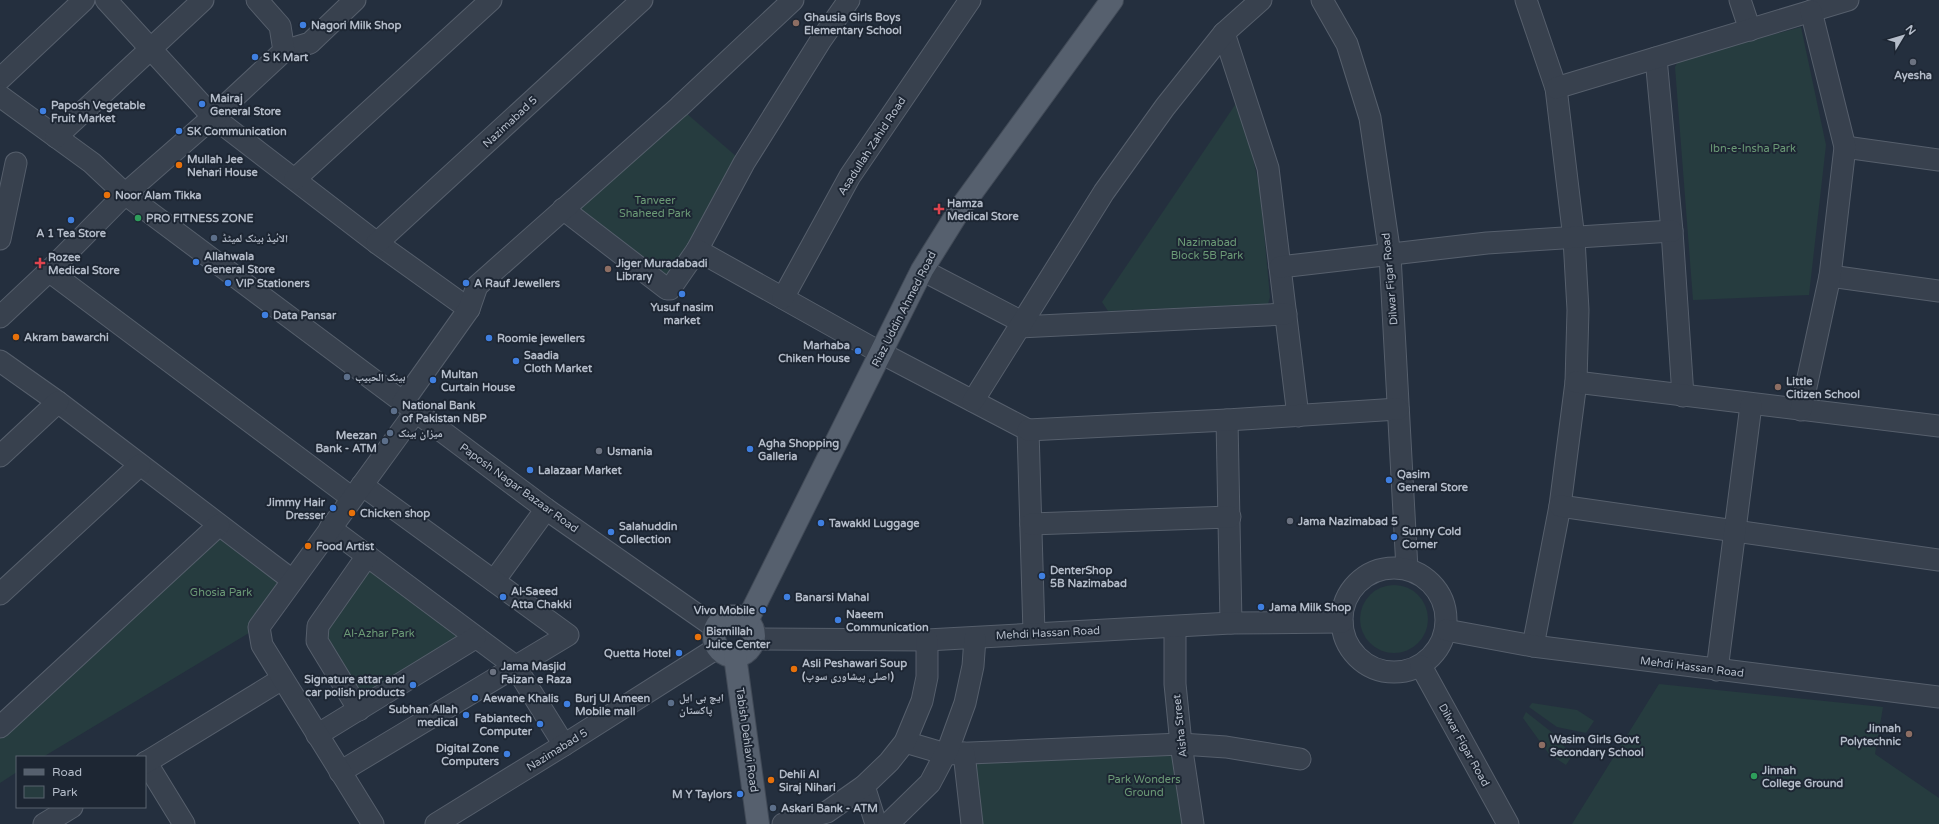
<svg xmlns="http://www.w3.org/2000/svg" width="1939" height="824" font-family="'Varela Round','Noto Naskh Arabic',sans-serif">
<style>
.green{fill:#263c3f}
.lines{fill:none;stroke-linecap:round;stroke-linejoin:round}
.minor-casing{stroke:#565f6c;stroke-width:23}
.major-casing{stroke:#414a57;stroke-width:24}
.minor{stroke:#38414e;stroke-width:21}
.major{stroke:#56606e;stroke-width:22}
.education-dot{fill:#8d6e63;stroke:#1d2633;stroke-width:1.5}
.shop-dot{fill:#3f7fe0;stroke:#1d2633;stroke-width:1.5}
.worship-dot{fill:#6b7280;stroke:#1d2633;stroke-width:1.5}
.food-dot{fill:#e8710a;stroke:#1d2633;stroke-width:1.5}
.health-dot{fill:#e0444e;stroke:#1d2633;stroke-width:1.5}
.leisure-dot{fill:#2e9e5b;stroke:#1d2633;stroke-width:1.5}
.service-dot{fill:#5c6f8a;stroke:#1d2633;stroke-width:1.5}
.labels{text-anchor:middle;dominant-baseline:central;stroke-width:4;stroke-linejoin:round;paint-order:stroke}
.poi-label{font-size:11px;font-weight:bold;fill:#b4bcc9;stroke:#1d2633;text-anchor:start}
.street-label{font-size:11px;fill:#b4bcc9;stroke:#1d2633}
.park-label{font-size:11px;fill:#6b9a76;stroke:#1d2633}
</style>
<rect width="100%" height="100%" fill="#242f3e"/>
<g class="green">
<path d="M1801,27l25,118 -17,150 -116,5 -18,-233 4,-7z"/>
<path d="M1237,102l14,47 9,41 10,107 -2,7 -160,7 -6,-9z"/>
<path d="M679,107l65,56 -77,126 -104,-80z"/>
<path d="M219,525l73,55 -33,47 -216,130h-26v15l-17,11v-56z"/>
<path d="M367,556l108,82 -116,72 -41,-84z"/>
<circle cx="1394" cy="619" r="34"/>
<path d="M1659,684l224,23 -8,47 64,44v26h-367z"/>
<path d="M1532,703l45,7 17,11 -8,12 -29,-6 -28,-20z"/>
<path d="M1526,712l28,22 18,22 -6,9 -17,-11 -26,-36z"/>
<path d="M1181,744l12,80h-221l-8,-71z"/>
</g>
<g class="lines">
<g class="minor-casing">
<g id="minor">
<path d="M106,0l107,117 164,126 92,66"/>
<path d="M1322,0l25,44 23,74 20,137 17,314"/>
<path d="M1526,0l30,88 18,151 4,71 -2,72 -16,124 -27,140"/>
<path d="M1740,0l10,30"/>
<path d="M1224,33l44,135 30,248"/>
<path d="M284,51l26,-8 45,-43"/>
<path d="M1656,58l16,173 11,165"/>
<path d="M0,79l84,-79"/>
<path d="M1556,88l292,-88"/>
<path d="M0,96l92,67 33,31 421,315 170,119"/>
<path d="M56,137l147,-137"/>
<path d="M1845,147l94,13"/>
<path d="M295,179l196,-179"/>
<path d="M563,209l104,80h3l27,-39 47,-87 77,-123 28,-40"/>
<path d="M0,239l16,-76"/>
<path d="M377,243l265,-243"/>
<path d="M697,250l184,103 147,77 6,203"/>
<path d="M1280,267l207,-24 185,-12"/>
<path d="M922,270l100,52"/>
<path d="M49,271l303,227"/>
<path d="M1830,276l109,15"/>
<path d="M783,298l67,-122 120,-176"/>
<path d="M0,317l49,-46 76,-77 88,-77 71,-66 -4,-25 -23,-26"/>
<path d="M1019,327l267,-13"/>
<path d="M0,361l58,41 234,178"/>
<path d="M1576,382l363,44"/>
<path d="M973,401l131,-209 61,-85 59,-74 37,-33"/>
<path d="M403,402l66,-93 8,-23 202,-179 114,-107"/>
<path d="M1801,410l29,-134 15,-129 -34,-136"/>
<path d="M1227,420l4,203"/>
<path d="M1028,430l199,-10 171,-11"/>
<path d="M0,456l58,-54"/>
<path d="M1560,506l379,54"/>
<path d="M1031,524l199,-7"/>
<path d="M330,528l185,138 49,79"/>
<circle cx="1394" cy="620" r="52"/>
<path d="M494,581l52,-72"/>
<path d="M0,594l140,-129"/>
<path d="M1175,627v57l6,60 12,80"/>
<path d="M1446,630l87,16 406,51"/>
<path d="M754,639l173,1 304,-17 111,-1"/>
<path d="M1421,666l87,158"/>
<path d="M1717,670l34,-265"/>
<path d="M359,710l-42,-69 1,-15 49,-70"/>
<path d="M0,727l219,-202"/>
<path d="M317,735l158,-97"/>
<path d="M905,742l41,12 235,-10 45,3 74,12"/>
<path d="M964,753l8,71"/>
<path d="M146,762l38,62"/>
<path d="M145,763l137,-84"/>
<path d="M340,772l228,-137 -206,-150"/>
<path d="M864,786l12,38"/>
<path d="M44,824l28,-17"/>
<path d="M373,824l-111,-179 -3,-18 157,-216"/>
<path d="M436,824l128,-79 153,-97"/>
<path d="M783,824l44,-12 37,-26 25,-24 16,-20 17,-41 5,-24v-37"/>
<path d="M888,824l42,-41 19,-36 16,-44 8,-37 2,-28"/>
</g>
</g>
<g class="major-casing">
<g id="major">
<circle cx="734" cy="636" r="20"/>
<path d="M747,621l175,-351 40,-64 150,-206"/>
<path d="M735,656l23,168"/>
</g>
</g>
<use href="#minor" class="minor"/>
<use href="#major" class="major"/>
</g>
<g class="education-dot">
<circle cx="796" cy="23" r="4"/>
<circle cx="608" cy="269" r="4"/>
<circle cx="1778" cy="387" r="4"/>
<circle cx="1909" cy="734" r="4"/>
<circle cx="1542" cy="745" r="4"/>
</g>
<g class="shop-dot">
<circle cx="303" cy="25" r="4"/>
<circle cx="255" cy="57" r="4"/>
<circle cx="202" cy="104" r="4"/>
<circle cx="43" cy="111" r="4"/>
<circle cx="179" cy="131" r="4"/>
<circle cx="71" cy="220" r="4"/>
<circle cx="196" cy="262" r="4"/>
<circle cx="228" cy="283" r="4"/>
<circle cx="466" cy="283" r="4"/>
<circle cx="682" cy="294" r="4"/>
<circle cx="265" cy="315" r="4"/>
<circle cx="489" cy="338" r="4"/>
<circle cx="858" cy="351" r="4"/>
<circle cx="516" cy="361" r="4"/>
<circle cx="433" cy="380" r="4"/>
<circle cx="750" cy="449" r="4"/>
<circle cx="530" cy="470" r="4"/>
<circle cx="1389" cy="480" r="4"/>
<circle cx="333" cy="508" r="4"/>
<circle cx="821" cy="523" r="4"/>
<circle cx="611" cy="532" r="4"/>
<circle cx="1394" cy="537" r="4"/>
<circle cx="1042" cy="576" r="4"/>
<circle cx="503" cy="597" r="4"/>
<circle cx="787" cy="597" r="4"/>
<circle cx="1261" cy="607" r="4"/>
<circle cx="763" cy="610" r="4"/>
<circle cx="838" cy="620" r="4"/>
<circle cx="679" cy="653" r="4"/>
<circle cx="413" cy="685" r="4"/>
<circle cx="475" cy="698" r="4"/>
<circle cx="567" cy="704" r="4"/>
<circle cx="466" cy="715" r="4"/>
<circle cx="540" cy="724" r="4"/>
<circle cx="507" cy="754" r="4"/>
<circle cx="740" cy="794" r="4"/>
</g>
<g class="worship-dot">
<circle cx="1913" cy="62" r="4"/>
<circle cx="599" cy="451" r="4"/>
<circle cx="1290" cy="521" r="4"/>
<circle cx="493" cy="672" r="4"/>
</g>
<g class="food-dot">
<circle cx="179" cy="165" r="4"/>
<circle cx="107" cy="195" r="4"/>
<circle cx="16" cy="337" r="4"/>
<circle cx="352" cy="513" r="4"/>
<circle cx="308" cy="546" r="4"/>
<circle cx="698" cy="637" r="4"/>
<circle cx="794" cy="669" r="4"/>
<circle cx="771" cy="780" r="4"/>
</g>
<g class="health-dot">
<path d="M937 203h4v4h4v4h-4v4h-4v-4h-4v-4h4z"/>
<path d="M38 257h4v4h4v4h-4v4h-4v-4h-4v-4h4z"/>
</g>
<g class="leisure-dot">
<circle cx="138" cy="218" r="4"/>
<circle cx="1754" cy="776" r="4"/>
</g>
<g class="service-dot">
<circle cx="214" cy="238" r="4"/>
<circle cx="347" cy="377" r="4"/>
<circle cx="394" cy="411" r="4"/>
<circle cx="390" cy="433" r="4"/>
<circle cx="385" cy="441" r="4"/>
<circle cx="671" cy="703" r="4"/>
<circle cx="773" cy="808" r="4"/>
</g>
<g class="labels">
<g class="poi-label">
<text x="804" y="17">Ghausia Girls Boys<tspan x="804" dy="13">Elementary School</tspan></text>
<text x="311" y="25">Nagori Milk Shop</text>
<text x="263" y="57">S K Mart</text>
<text x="1913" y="75" text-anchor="middle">Ayesha</text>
<text x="210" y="98">Mairaj<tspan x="210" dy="13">General Store</tspan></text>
<text x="51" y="105">Paposh Vegetable<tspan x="51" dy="13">Fruit Market</tspan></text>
<text x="187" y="131">SK Communication</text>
<text x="187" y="159">Mullah Jee<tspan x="187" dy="13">Nehari House</tspan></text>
<text x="115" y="195">Noor Alam Tikka</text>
<text x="947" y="203">Hamza<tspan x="947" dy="13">Medical Store</tspan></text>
<text x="146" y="218">PRO FITNESS ZONE</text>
<text x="71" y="233" text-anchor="middle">A 1 Tea Store</text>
<text x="222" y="238">الائیڈ بینک لمیٹڈ</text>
<text x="204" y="256">Allahwala<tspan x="204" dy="13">General Store</tspan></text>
<text x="48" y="257">Rozee<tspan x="48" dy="13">Medical Store</tspan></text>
<text x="616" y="263">Jiger Muradabadi<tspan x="616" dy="13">Library</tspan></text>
<text x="236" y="283">VIP Stationers</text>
<text x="474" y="283">A Rauf Jewellers</text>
<text x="682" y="307" text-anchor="middle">Yusuf nasim<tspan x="682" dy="13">market</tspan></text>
<text x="273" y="315">Data Pansar</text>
<text x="24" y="337">Akram bawarchi</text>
<text x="497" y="338">Roomie jewellers</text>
<text x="850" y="345" text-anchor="end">Marhaba<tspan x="850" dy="13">Chiken House</tspan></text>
<text x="524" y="355">Saadia<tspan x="524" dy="13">Cloth Market</tspan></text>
<text x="441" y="374">Multan<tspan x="441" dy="13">Curtain House</tspan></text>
<text x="355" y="377">بينک الحبيب</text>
<text x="1786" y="381">Little<tspan x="1786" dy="13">Citizen School</tspan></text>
<text x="402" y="405">National Bank<tspan x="402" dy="13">of Pakistan NBP</tspan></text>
<text x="398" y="433">میزان بینک</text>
<text x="377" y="435" text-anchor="end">Meezan<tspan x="377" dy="13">Bank - ATM</tspan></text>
<text x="758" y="443">Agha Shopping<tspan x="758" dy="13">Galleria</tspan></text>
<text x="607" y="451">Usmania</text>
<text x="538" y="470">Lalazaar Market</text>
<text x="1397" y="474">Qasim<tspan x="1397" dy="13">General Store</tspan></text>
<text x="325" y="502" text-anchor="end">Jimmy Hair<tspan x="325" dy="13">Dresser</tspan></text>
<text x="360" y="513">Chicken shop</text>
<text x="1298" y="521">Jama Nazimabad 5</text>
<text x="829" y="523">Tawakkl Luggage</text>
<text x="619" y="526">Salahuddin<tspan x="619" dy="13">Collection</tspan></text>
<text x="1402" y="531">Sunny Cold<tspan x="1402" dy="13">Corner</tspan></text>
<text x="316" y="546">Food Artist</text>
<text x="1050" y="570">DenterShop<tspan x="1050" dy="13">5B Nazimabad</tspan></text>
<text x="511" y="591">Al-Saeed<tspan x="511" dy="13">Atta Chakki</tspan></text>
<text x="795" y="597">Banarsi Mahal</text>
<text x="1269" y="607">Jama Milk Shop</text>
<text x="755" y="610" text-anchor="end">Vivo Mobile</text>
<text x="846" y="614">Naeem<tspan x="846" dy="13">Communication</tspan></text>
<text x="706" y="631">Bismillah<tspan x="706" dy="13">Juice Center</tspan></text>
<text x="671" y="653" text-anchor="end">Quetta Hotel</text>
<text x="802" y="663">Asli Peshawari Soup<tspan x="802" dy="13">(اصلی پیشاوری سوپ)</tspan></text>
<text x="501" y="666">Jama Masjid<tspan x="501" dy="13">Faizan e Raza</tspan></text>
<text x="405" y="679" text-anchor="end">Signature attar and<tspan x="405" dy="13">car polish products</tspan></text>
<text x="679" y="697">ایچ بی ایل<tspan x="679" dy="13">پاکستان</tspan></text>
<text x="483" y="698">Aewane Khalis</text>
<text x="575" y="698">Burj Ul Ameen<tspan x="575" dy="13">Mobile mall</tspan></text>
<text x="458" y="709" text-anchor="end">Subhan Allah<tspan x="458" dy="13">medical</tspan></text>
<text x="532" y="718" text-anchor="end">Fabiantech<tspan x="532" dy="13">Computer</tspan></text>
<text x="1901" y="728" text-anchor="end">Jinnah<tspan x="1901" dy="13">Polytechnic</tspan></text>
<text x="1550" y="739">Wasim Girls Govt<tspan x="1550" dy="13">Secondary School</tspan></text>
<text x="499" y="748" text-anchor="end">Digital Zone<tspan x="499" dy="13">Computers</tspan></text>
<text x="1762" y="770">Jinnah<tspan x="1762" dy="13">College Ground</tspan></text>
<text x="779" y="774">Dehli Al<tspan x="779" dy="13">Siraj Nihari</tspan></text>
<text x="732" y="794" text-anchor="end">M Y Taylors</text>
<text x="781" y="808">Askari Bank - ATM</text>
</g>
<g class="street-label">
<text transform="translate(510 122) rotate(-43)">Nazimabad 5</text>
<text transform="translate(872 146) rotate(-57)">Asadullah Zahid Road</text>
<text transform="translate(1390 279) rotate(-95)">Dilwar Figar Road</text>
<text transform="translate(904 309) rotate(-63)">Riaz Uddin Ahmed Road</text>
<text transform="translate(519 488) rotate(36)">Paposh Nagar Bazaar Road</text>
<text transform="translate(1048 633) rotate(-3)">Mehdi Hassan Road</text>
<text transform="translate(1692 667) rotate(7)">Mehdi Hassan Road</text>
<text transform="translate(1180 726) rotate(-96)">Aisha Street</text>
<text transform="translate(747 740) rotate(82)">Tabish Dehlavi Road</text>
<text transform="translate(1464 745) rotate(61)">Dilwar Figar Road</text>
<text transform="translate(557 750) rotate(-32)">Nazimabad 5</text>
</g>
<g class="park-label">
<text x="1753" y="148">Ibn-e-Insha Park</text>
<text x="655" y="200">Tanveer<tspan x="655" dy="13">Shaheed Park</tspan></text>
<text x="1207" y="242">Nazimabad<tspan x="1207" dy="13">Block 5B Park</tspan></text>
<text x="221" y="592">Ghosia Park</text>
<text x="379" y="633">Al-Azhar Park</text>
<text x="1144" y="779">Park Wonders<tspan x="1144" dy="13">Ground</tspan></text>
</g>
</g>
<rect x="16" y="756" width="130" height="52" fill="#1d2633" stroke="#59626f"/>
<rect x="24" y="769" width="20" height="6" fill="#56606e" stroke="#59626f"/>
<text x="52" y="776" font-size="12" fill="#b4bcc9">Road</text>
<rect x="24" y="786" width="20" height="12" fill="#263c3f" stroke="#59626f"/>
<text x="52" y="796" font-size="12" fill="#b4bcc9">Park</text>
<g transform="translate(1903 36) rotate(52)" stroke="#1d2633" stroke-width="3" paint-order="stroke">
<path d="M0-3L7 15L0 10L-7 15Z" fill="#b4bcc9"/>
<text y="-6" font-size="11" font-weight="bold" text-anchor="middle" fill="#b4bcc9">N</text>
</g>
</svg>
